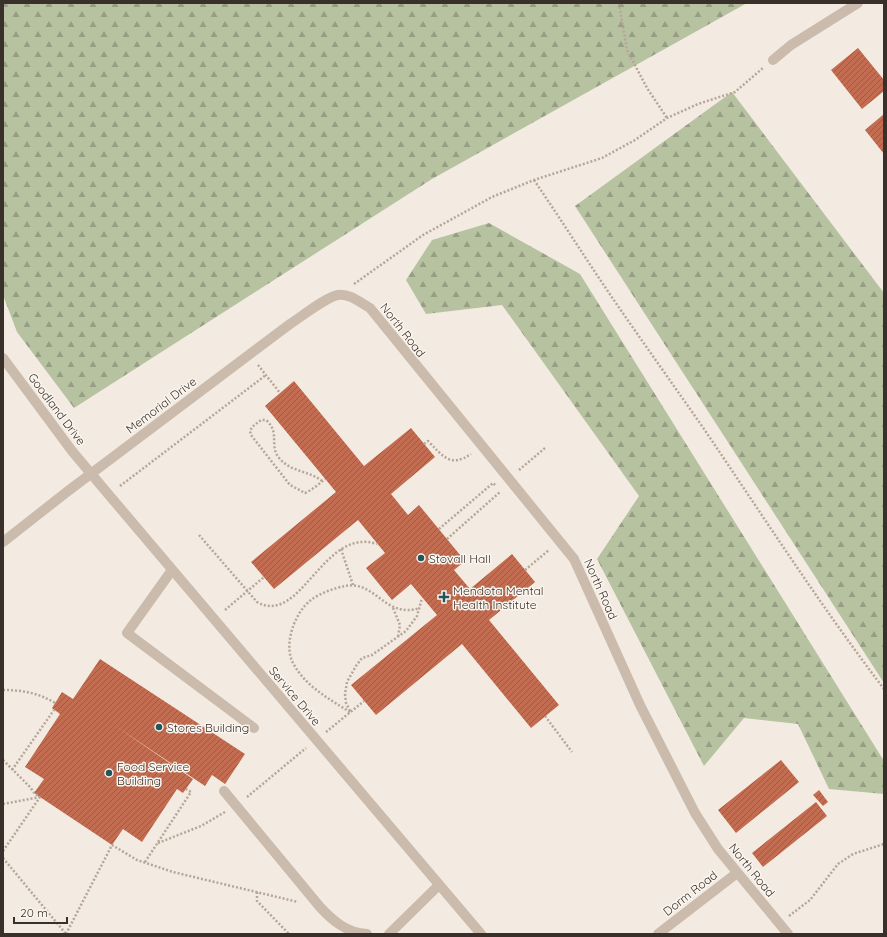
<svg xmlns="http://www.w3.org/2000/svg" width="887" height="937" font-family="Quicksand,sans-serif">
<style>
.forest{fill:url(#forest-firs)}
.building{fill:url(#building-hatch)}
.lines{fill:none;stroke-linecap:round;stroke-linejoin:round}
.path{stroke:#b7a597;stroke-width:2.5;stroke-dasharray:2 2;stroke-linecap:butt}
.lane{stroke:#cbbbad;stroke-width:10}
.street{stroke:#cbbbad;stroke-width:10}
.poi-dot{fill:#22565a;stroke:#faf5ee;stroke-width:1.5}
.labels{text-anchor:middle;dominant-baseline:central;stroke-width:3;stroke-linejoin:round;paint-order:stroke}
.street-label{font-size:12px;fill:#3a302b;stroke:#faf5ee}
.poi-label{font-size:12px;fill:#3a302b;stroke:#faf5ee;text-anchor:start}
</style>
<defs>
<pattern id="forest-firs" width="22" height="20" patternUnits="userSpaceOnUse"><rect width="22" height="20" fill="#b7c2a1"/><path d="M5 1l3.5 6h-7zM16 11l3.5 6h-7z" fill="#969e83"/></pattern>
<pattern id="building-hatch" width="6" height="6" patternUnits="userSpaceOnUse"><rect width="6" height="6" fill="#c26d51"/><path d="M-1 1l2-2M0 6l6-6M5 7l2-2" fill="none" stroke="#9f5a43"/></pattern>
</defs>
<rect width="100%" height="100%" fill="#f3ebe1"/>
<g class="forest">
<path d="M3,3h744l-315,176 -358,229 -57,-76 -14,-37z"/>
<path d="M732,92l152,201v390l-309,-477z"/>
<path d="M489,223l91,51 304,487v33l-55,-5 -31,-65 -54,-6 -40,48 -107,-207 42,-63 -137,-191 -76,9 -20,-34 26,-40z"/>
</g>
<g class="building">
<path d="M858,48l26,32v11l-22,18 -31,-39z"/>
<path d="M884,114v40l-19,-24z"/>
<path d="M294,381l70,85 47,-38 24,29 -44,37 17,21 11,-10 46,56 -11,9 16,19 42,-35 23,28 -46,38 70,85 -28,23 -69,-84 -86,71 -25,-30 86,-70 -26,-31 -19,16 -26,-32 19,-15 -27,-33 -84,69 -23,-27 85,-70 -71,-86z"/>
<path d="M100,659l145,95 -20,30 -13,-9 -7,11 -91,-61 79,54 -10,14 -6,-4 -35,53 -19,-13 -11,16 -78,-52 10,-14 -19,-12 35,-53 -8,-6 10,-16 11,7z"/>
<path d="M781,760l18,22 -63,51 -18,-23z"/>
<path d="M819,790l9,12 -5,4 -10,-11z"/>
<path d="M816,802l11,14 -64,51 -11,-14z"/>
</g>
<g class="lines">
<g class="path">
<path d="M619,3l8,47 20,38 20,30"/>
<path d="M534,180c32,47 62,95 95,142 25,36 50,71 75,107 59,87 116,176 180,260"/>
<path d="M354,284l69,-49 69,-38 42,-17 68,-22 33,-18 32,-22 31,-14 37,-12 28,-24"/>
<path d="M258,365l22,28"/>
<path d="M424,444l4,-3c15,15 22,27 43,13"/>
<path d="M519,470l26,-22"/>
<path d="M322,481c-12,-10 -31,-9 -42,-22 -12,-13 1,-26 -14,-39h-5l-9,7 -2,4 1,4 39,50 15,8c7,-3 14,-9 20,-14"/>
<path d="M120,486l146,-111"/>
<path d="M439,529l54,-46 2,2"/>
<path d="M199,535l58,67c44,25 66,-76 120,-58"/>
<path d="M447,539l53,-47"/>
<path d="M341,549l12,36"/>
<path d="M525,570l24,-20"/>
<path d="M393,608l7,17 -2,12"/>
<path d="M225,610l39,-33"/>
<path d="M3,690c19,0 36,3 52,13"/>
<path d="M350,711l-4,-8 -1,-9 2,-12 9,-16 6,-8 10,-3 34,-24 11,-15 5,-18"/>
<path d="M350,712c-21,-13 -45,-26 -57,-49 -10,-19 2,-51 18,-63 9,-7 24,-12 34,-14 31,-6 39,33 75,22"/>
<path d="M545,716l27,36"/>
<path d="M326,732l38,-31"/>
<path d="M3,760l27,27 5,7 5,3"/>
<path d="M12,770l42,-60"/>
<path d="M247,797l59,-49"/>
<path d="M3,804l37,-7"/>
<path d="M158,843l43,-17 24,-14"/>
<path d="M3,851l37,-54"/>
<path d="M3,858l63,76"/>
<path d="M145,862l46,-70 -5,-3"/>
<path d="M257,892v9l32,33"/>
<path d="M789,916l21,-16 28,-36 15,-10 31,-10"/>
<path d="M66,934l46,-89 25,15 36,12 125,30"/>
</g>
<g class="lane">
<path d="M3,358l69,93 37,44 372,439"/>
<path d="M3,542l65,-51 222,-167c11,-7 36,-27 48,-29 11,-2 23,8 32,13l204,251 66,146 55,108 23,36 70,85"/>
<path d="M172,570l-45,63 127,95"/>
<path d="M224,791l96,116c13,14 27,26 47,27"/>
<path d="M389,934l50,-49"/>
<path d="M658,934l79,-61"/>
</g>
<path class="street" d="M773,60l18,-15 67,-42"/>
</g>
<g class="poi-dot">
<circle cx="421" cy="558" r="4"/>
<path d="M442 591h4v4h4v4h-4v4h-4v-4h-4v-4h4z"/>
<circle cx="159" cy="727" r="4"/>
<circle cx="109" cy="773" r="4"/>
</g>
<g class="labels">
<g class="street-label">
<text transform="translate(403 330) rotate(52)">North Road</text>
<text transform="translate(161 405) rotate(-37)">Memorial Drive</text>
<text transform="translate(57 409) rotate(53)">Goodland Drive</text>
<text transform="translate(601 589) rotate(66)">North Road</text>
<text transform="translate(295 696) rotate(50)">Service Drive</text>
<text transform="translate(752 870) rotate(51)">North Road</text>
<text transform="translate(690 893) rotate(-38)">Dorm Road</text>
</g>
<g class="poi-label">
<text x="429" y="558">Stovall Hall</text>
<text x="453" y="590">Mendota Mental<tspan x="453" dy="14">Health Institute</tspan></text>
<text x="167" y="727">Stores Building</text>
<text x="117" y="766">Food Service<tspan x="117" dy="14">Building</tspan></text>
</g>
</g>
<rect width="887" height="937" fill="none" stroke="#3a302b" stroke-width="8"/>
<path d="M14 917v6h53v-6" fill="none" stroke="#3a302b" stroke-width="2"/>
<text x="20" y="917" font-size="12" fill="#3a302b" stroke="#faf5ee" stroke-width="3" paint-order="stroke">20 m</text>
</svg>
